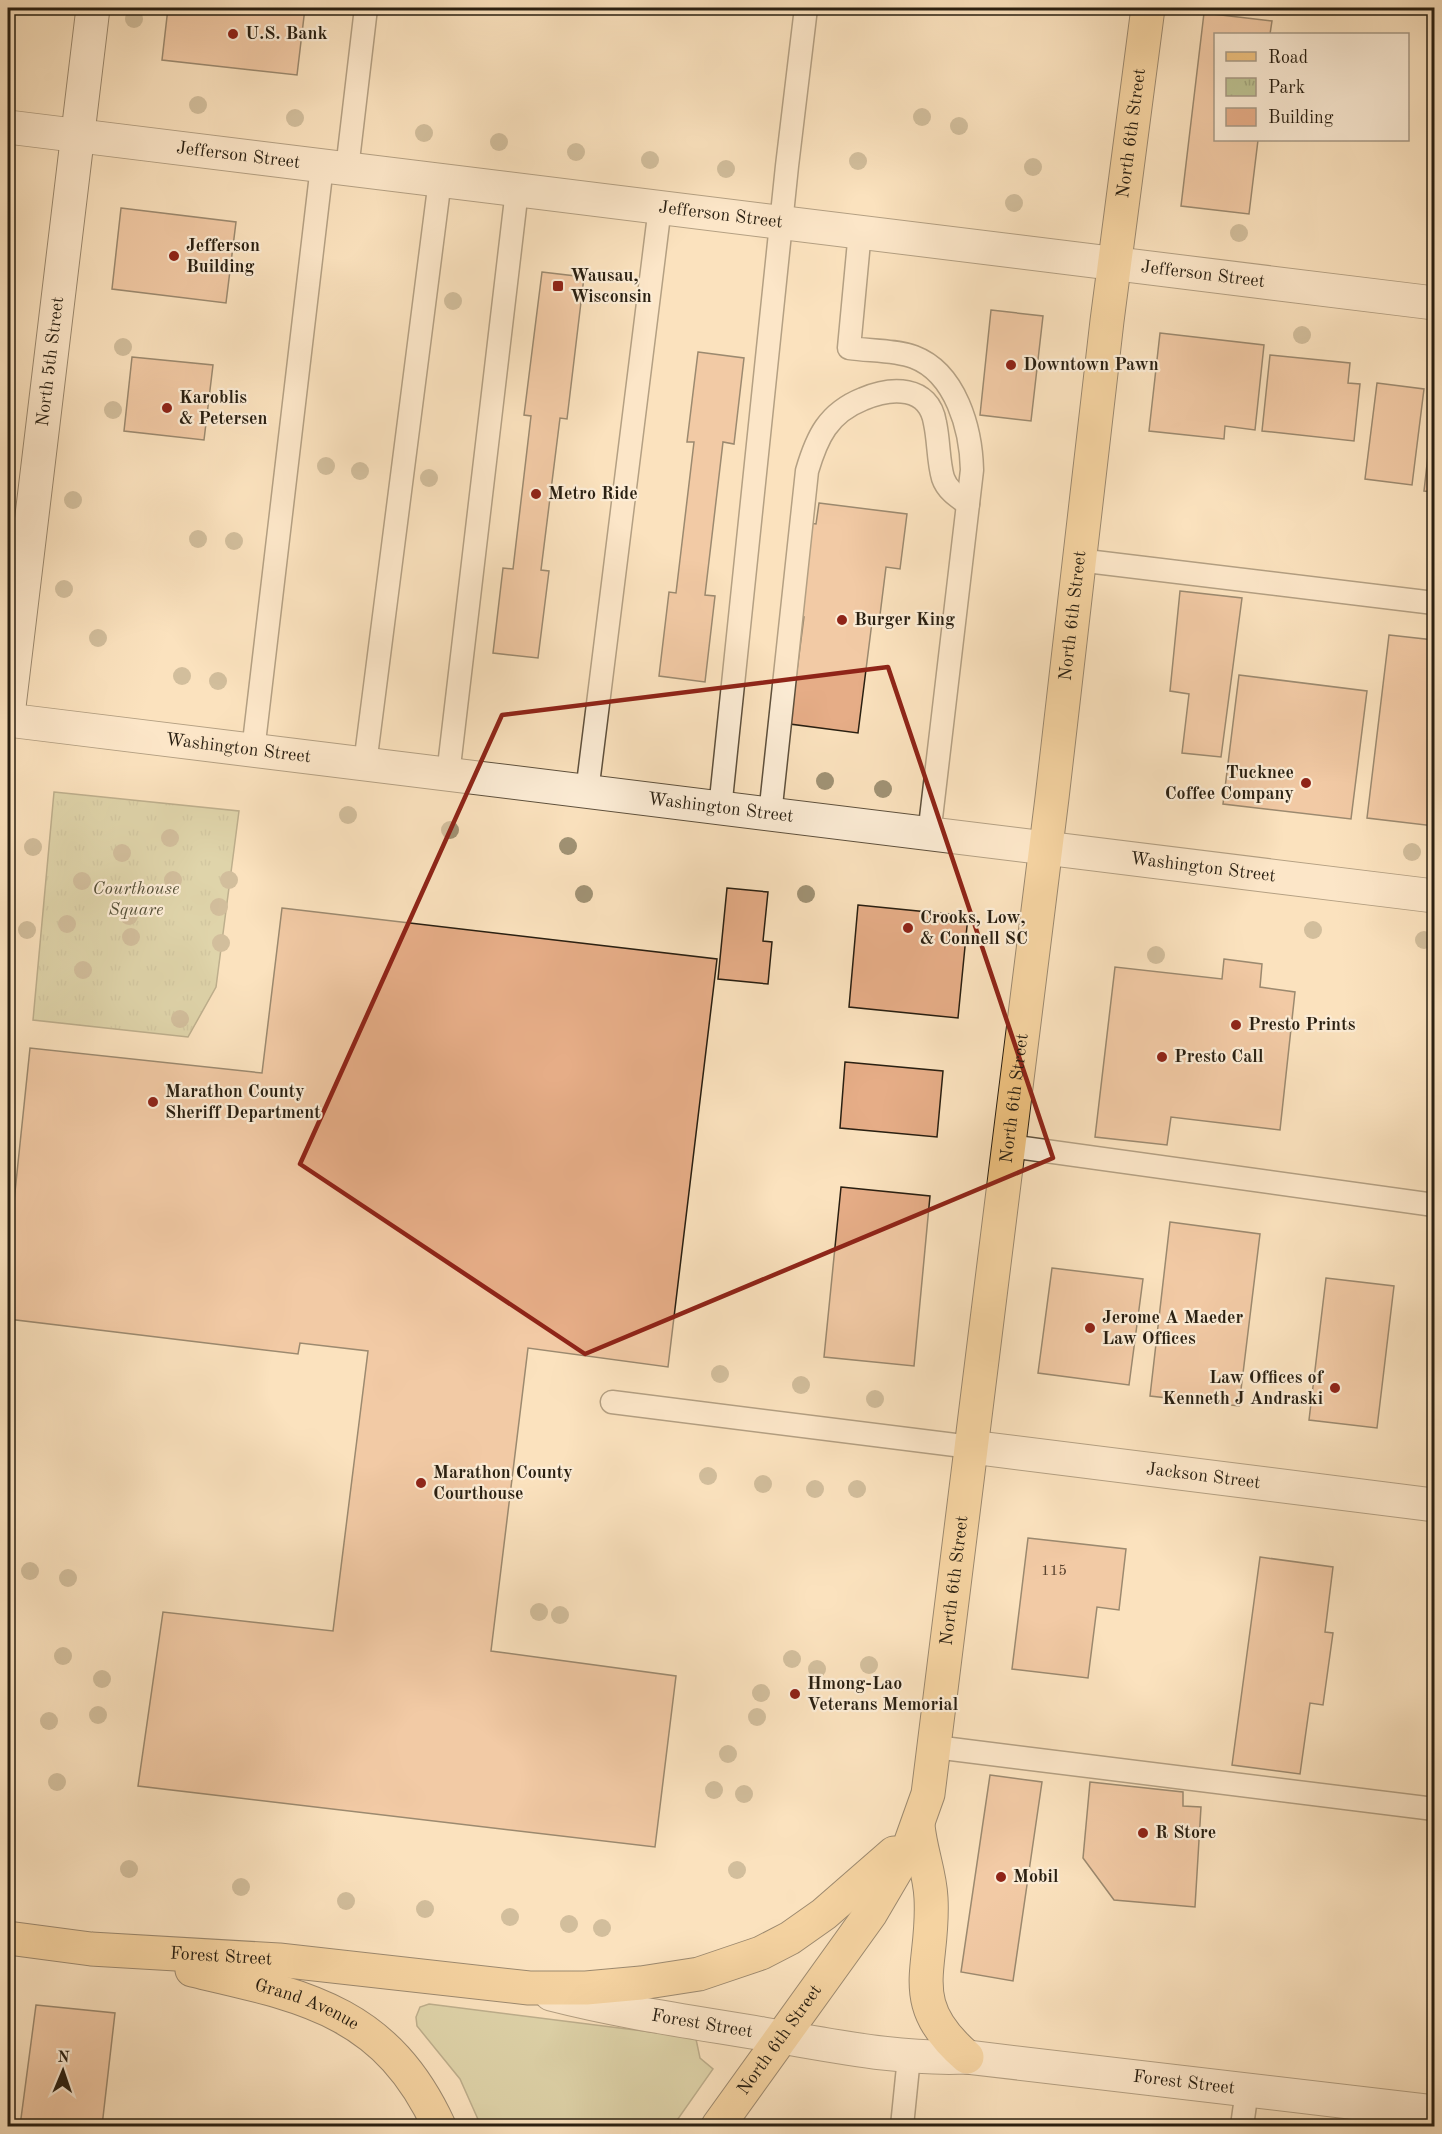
<svg xmlns="http://www.w3.org/2000/svg" width="1442" height="2134" font-family="'Old Standard TT',serif">
<style>
.grass{fill:#bdc393;stroke:#737152;stroke-width:1.5}
.park{fill:url(#park-tufts);stroke:#737152;stroke-width:1.5}
.building{fill:#e6ad87;stroke:#291f11;stroke-width:1.5}
.lines{fill:none;stroke-linecap:round;stroke-linejoin:round}
.service-casing{stroke:#5e503c;stroke-width:25}
.minor-casing{stroke:#5e503c;stroke-width:35}
.tertiary-casing{stroke:#5e503c;stroke-width:35}
.secondary-casing{stroke:#291f11;stroke-width:35}
.primary-casing{stroke:#291f11;stroke-width:35}
.service{stroke:#fcecd5;stroke-width:22}
.minor{stroke:#fcecd5;stroke-width:33}
.tertiary{stroke:#fcecd5;stroke-width:33}
.secondary{stroke:#fcecd5;stroke-width:33}
.primary{stroke:#eec17f;stroke-width:33}
.tree{fill:#a09274}
.marked{fill:none;stroke:#8f2418;stroke-width:4.5;stroke-linejoin:round}
.poi-dot{fill:#8f2418;stroke:#fcecd5;stroke-width:2}
.labels{text-anchor:middle;dominant-baseline:central;stroke-width:4.5;stroke-linejoin:round;paint-order:stroke}
.number-label{font-size:15px;fill:#58422e}
.poi-label{font-size:18px;font-weight:bold;fill:#291f11;stroke:#fcecd5;text-anchor:start}
.street-label{font-size:18px;fill:#291f11;stroke:#fcecd5}
.park-label{font-size:18px;font-style:italic;fill:#555038;stroke:#fcecd5}
</style>
<defs>
<pattern id="park-tufts" width="24" height="20" patternUnits="userSpaceOnUse" patternTransform="scale(1.5)"><rect width="24" height="20" fill="#bdc393"/><path d="M3 7l-1-3M5 7V3M7 7l1-3M15 17l-1-3M17 17v-4M19 17l1-3" fill="none" stroke="#a2a77e"/></pattern>
</defs>
<rect width="100%" height="100%" fill="#fbe2be"/>
<filter id="stains"><feTurbulence type="fractalNoise" baseFrequency=".00333" numOctaves="4"/><feColorMatrix values="0 0 0 0 .2 0 0 0 0 .09 0 0 0 0 .02 0 0 0 .5 -.17"/></filter>
<radialGradient id="worn" r=".72"><stop offset=".6" stop-color="#630" stop-opacity="0"/><stop offset="1" stop-color="#630" stop-opacity=".3"/></radialGradient>
<path class="grass" d="M429,2004l262,33 5,2 4,19 13,11 -40,57h-192l-21,-47 -43,-53 -1,-9 4,-10z"/>
<path class="park" d="M54,792l185,19 -23,176 -28,50 -155,-17z"/>
<g class="building">
<path d="M168,8h137l-8,67 -135,-15z"/>
<path d="M1204,13l68,8 -2,13h-54v106h42l-9,74 -68,-8z"/>
<path d="M121,208l115,14 -10,81 -114,-14z"/>
<path d="M542,272l42,5 -17,142 -7,-1 -19,152 8,1 -11,87 -45,-5 10,-85 10,1 18,-153 -7,-1z"/>
<path d="M991,310l52,6 -12,105 -51,-6z"/>
<path d="M1160,333l104,12 -9,85 -30,-4 -1,13 -75,-8z"/>
<path d="M698,352l46,6 -10,86 -11,-2 -18,153 10,1 -10,86 -46,-6 10,-84 7,1 18,-151h-7z"/>
<path d="M1270,355l80,8 -2,20 12,1 -6,57 -92,-10z"/>
<path d="M132,357l81,8 -9,75 -80,-9z"/>
<path d="M1377,383l47,6 -12,96 -47,-6z"/>
<path d="M1434,402v90l-10,-1z"/>
<path d="M819,503l88,11 -7,55 -14,-2 -7,56 -7,-1 -14,111 -68,-9 14,-107 -8,-1 13,-93 7,1z"/>
<path d="M1180,591l62,7 -21,159 -39,-4 7,-59 -19,-3z"/>
<path d="M1389,635l45,5v186l-67,-8z"/>
<path d="M1239,675l128,16 -16,128 -128,-15z"/>
<path d="M727,888l41,4 -5,49 9,1 -4,42 -50,-5z"/>
<path d="M858,905l110,11 -10,102 -109,-11z"/>
<path d="M282,908l435,51 -49,408 -140,-19 -37,303 185,25 -21,171 -517,-61 25,-174 170,19 35,-280 -68,-8 -2,11 -290,-35v-60l22,-211 232,25z"/>
<path d="M1224,959l38,5 -2,23 35,5 -15,138 -109,-13 -4,28 -72,-8 20,-170 107,12z"/>
<path d="M845,1062l98,9 -6,66 -97,-9z"/>
<path d="M841,1187l89,9 -16,170 -90,-9z"/>
<path d="M1170,1222l90,12 -21,172 -89,-10z"/>
<path d="M1052,1268l91,11 -14,106 -91,-12z"/>
<path d="M1326,1278l68,8 -17,142 -68,-8z"/>
<path d="M1028,1538l98,11 -7,61 -22,-3 -9,71 -76,-9z"/>
<path d="M1260,1557l73,10 -8,65 8,1 -10,72 -13,-2 -10,71 -68,-9z"/>
<path d="M990,1775l52,7 -29,199 -52,-9z"/>
<path d="M1090,1782l93,10v14l18,1 -6,100 -81,-7 -31,-42z"/>
<path d="M36,2005l79,8 -13,113h-82z"/>
<path d="M963,2121l46,5h-46z"/>
</g>
<g class="lines">
<g class="service-casing">
<g id="service">
<path d="M347,169l19,-161"/>
<path d="M860,231l-11,117c21,3 46,2 65,9 42,16 57,72 58,113l-43,365"/>
<path d="M1078,560l356,43"/>
<path d="M253,751l69,-585"/>
<path d="M365,764l75,-584"/>
<path d="M448,775l69,-585"/>
<path d="M587,792l73,-585"/>
<path d="M720,809l67,-643 19,-158"/>
<path d="M770,815l37,-344c10,-34 21,-58 56,-72 28,-12 66,-14 72,24 4,18 3,38 8,55 4,12 15,19 25,26"/>
<path d="M1010,1146l424,59"/>
<path d="M612,1402l359,45"/>
<path d="M935,1747l499,62"/>
<path d="M902,2126l7,-69"/>
<path d="M1242,2126l5,-36"/>
</g>
</g>
<g class="minor-casing">
<g id="minor">
<path id="s1" d="M8,127l1426,176"/>
<path id="s2" d="M971,1447l463,58"/>
</g>
</g>
<g class="tertiary-casing">
<g id="tertiary">
<path id="s3" d="M8,720l1426,176"/>
<path id="s4" d="M551,1994c70,18 141,28 212,40 68,11 134,26 204,23l467,55"/>
</g>
</g>
<g class="secondary-casing">
<g id="secondary">
<path id="s5" d="M8,715l85,-707"/>
</g>
</g>
<g class="primary-casing">
<g id="primary">
<path d="M918,1825c2,25 12,48 13,73 4,71 -29,103 36,159"/>
<path id="s6" d="M8,1938l83,11 188,11 250,28h57l55,-5 58,-9 62,-21 29,-15 34,-24 70,-61"/>
<path id="s7" d="M192,1970c113,26 194,41 247,156"/>
<path id="s8" d="M718,2126l153,-213 37,-63 20,-56 124,-996 55,-477 41,-313"/>
</g>
</g>
<use href="#service" class="service"/>
<use href="#minor" class="minor"/>
<use href="#tertiary" class="tertiary"/>
<use href="#secondary" class="secondary"/>
<use href="#primary" class="primary"/>
</g>
<g class="tree">
<circle cx="134" cy="19" r="9"/>
<circle cx="198" cy="105" r="9"/>
<circle cx="922" cy="117" r="9"/>
<circle cx="295" cy="118" r="9"/>
<circle cx="959" cy="126" r="9"/>
<circle cx="424" cy="133" r="9"/>
<circle cx="499" cy="142" r="9"/>
<circle cx="576" cy="152" r="9"/>
<circle cx="650" cy="160" r="9"/>
<circle cx="858" cy="161" r="9"/>
<circle cx="1033" cy="167" r="9"/>
<circle cx="726" cy="169" r="9"/>
<circle cx="1014" cy="203" r="9"/>
<circle cx="1239" cy="233" r="9"/>
<circle cx="453" cy="301" r="9"/>
<circle cx="1302" cy="335" r="9"/>
<circle cx="123" cy="347" r="9"/>
<circle cx="113" cy="410" r="9"/>
<circle cx="326" cy="466" r="9"/>
<circle cx="360" cy="471" r="9"/>
<circle cx="429" cy="478" r="9"/>
<circle cx="73" cy="500" r="9"/>
<circle cx="198" cy="539" r="9"/>
<circle cx="234" cy="541" r="9"/>
<circle cx="64" cy="589" r="9"/>
<circle cx="98" cy="638" r="9"/>
<circle cx="182" cy="676" r="9"/>
<circle cx="218" cy="681" r="9"/>
<circle cx="825" cy="781" r="9"/>
<circle cx="883" cy="789" r="9"/>
<circle cx="348" cy="815" r="9"/>
<circle cx="450" cy="830" r="9"/>
<circle cx="170" cy="838" r="9"/>
<circle cx="568" cy="846" r="9"/>
<circle cx="33" cy="847" r="9"/>
<circle cx="1412" cy="852" r="9"/>
<circle cx="122" cy="853" r="9"/>
<circle cx="173" cy="880" r="9"/>
<circle cx="229" cy="880" r="9"/>
<circle cx="82" cy="881" r="9"/>
<circle cx="584" cy="894" r="9"/>
<circle cx="806" cy="894" r="9"/>
<circle cx="219" cy="907" r="9"/>
<circle cx="129" cy="916" r="9"/>
<circle cx="67" cy="924" r="9"/>
<circle cx="27" cy="930" r="9"/>
<circle cx="1313" cy="930" r="9"/>
<circle cx="131" cy="937" r="9"/>
<circle cx="1424" cy="940" r="9"/>
<circle cx="221" cy="943" r="9"/>
<circle cx="1156" cy="955" r="9"/>
<circle cx="83" cy="970" r="9"/>
<circle cx="180" cy="1019" r="9"/>
<circle cx="720" cy="1374" r="9"/>
<circle cx="801" cy="1385" r="9"/>
<circle cx="875" cy="1399" r="9"/>
<circle cx="708" cy="1476" r="9"/>
<circle cx="763" cy="1484" r="9"/>
<circle cx="815" cy="1489" r="9"/>
<circle cx="857" cy="1489" r="9"/>
<circle cx="30" cy="1571" r="9"/>
<circle cx="68" cy="1578" r="9"/>
<circle cx="539" cy="1612" r="9"/>
<circle cx="560" cy="1615" r="9"/>
<circle cx="63" cy="1656" r="9"/>
<circle cx="792" cy="1659" r="9"/>
<circle cx="869" cy="1665" r="9"/>
<circle cx="817" cy="1669" r="9"/>
<circle cx="102" cy="1679" r="9"/>
<circle cx="761" cy="1693" r="9"/>
<circle cx="98" cy="1715" r="9"/>
<circle cx="757" cy="1717" r="9"/>
<circle cx="49" cy="1721" r="9"/>
<circle cx="728" cy="1754" r="9"/>
<circle cx="57" cy="1782" r="9"/>
<circle cx="714" cy="1790" r="9"/>
<circle cx="744" cy="1794" r="9"/>
<circle cx="129" cy="1869" r="9"/>
<circle cx="737" cy="1870" r="9"/>
<circle cx="241" cy="1887" r="9"/>
<circle cx="346" cy="1901" r="9"/>
<circle cx="425" cy="1909" r="9"/>
<circle cx="510" cy="1917" r="9"/>
<circle cx="569" cy="1924" r="9"/>
<circle cx="602" cy="1928" r="9"/>
</g>
<path d="M0 0H1442V2134H0ZM888,667l165,491 -468,196 -285,-190 202,-449z" fill="#fbe2be" fill-opacity=".55" fill-rule="evenodd"/>
<path class="marked" d="M888,667l165,491 -468,196 -285,-190 202,-449z"/>
<g class="poi-dot">
<circle cx="233" cy="34" r="6"/>
<circle cx="174" cy="256" r="6"/>
<rect x="552" y="280" width="12" height="12" rx="3"/>
<circle cx="1011" cy="365" r="6"/>
<circle cx="167" cy="408" r="6"/>
<circle cx="536" cy="494" r="6"/>
<circle cx="842" cy="620" r="6"/>
<circle cx="1306" cy="783" r="6"/>
<circle cx="908" cy="928" r="6"/>
<circle cx="1236" cy="1025" r="6"/>
<circle cx="1162" cy="1057" r="6"/>
<circle cx="153" cy="1102" r="6"/>
<circle cx="1090" cy="1328" r="6"/>
<circle cx="1335" cy="1388" r="6"/>
<circle cx="421" cy="1483" r="6"/>
<circle cx="795" cy="1694" r="6"/>
<circle cx="1143" cy="1833" r="6"/>
<circle cx="1001" cy="1877" r="6"/>
</g>
<g class="labels">
<g class="number-label">
<text x="1054" y="1571">115</text>
</g>
<g class="poi-label">
<text x="245" y="34">U.S. Bank</text>
<text x="186" y="246">Jefferson<tspan x="186" dy="21">Building</tspan></text>
<text x="570" y="276">Wausau,<tspan x="570" dy="21">Wisconsin</tspan></text>
<text x="1023" y="365">Downtown Pawn</text>
<text x="179" y="398">Karoblis<tspan x="179" dy="21">&amp; Petersen</tspan></text>
<text x="548" y="494">Metro Ride</text>
<text x="854" y="620">Burger King</text>
<text x="1294" y="773" text-anchor="end">Tucknee<tspan x="1294" dy="21">Coffee Company</tspan></text>
<text x="920" y="918">Crooks, Low,<tspan x="920" dy="21">&amp; Connell SC</tspan></text>
<text x="1248" y="1025">Presto Prints</text>
<text x="1174" y="1057">Presto Call</text>
<text x="165" y="1092">Marathon County<tspan x="165" dy="21">Sheriff Department</tspan></text>
<text x="1102" y="1318">Jerome A Maeder<tspan x="1102" dy="21">Law Offices</tspan></text>
<text x="1323" y="1378" text-anchor="end">Law Offices of<tspan x="1323" dy="21">Kenneth J Andraski</tspan></text>
<text x="433" y="1473">Marathon County<tspan x="433" dy="21">Courthouse</tspan></text>
<text x="807" y="1684">Hmong-Lao<tspan x="807" dy="21">Veterans Memorial</tspan></text>
<text x="1155" y="1833">R Store</text>
<text x="1013" y="1877">Mobil</text>
</g>
<g class="street-label">
<text stroke="none"><textPath href="#s8" startOffset="2068">North 6th Street</textPath></text>
<text stroke="none"><textPath href="#s1" startOffset="232">Jefferson Street</textPath></text>
<text stroke="none"><textPath href="#s1" startOffset="718">Jefferson Street</textPath></text>
<text stroke="none"><textPath href="#s1" startOffset="1204">Jefferson Street</textPath></text>
<text stroke="none"><textPath href="#s5" startOffset="356">North 5th Street</textPath></text>
<text stroke="none"><textPath href="#s8" startOffset="1582">North 6th Street</textPath></text>
<text stroke="none"><textPath href="#s3" startOffset="232">Washington Street</textPath></text>
<text stroke="none"><textPath href="#s3" startOffset="718">Washington Street</textPath></text>
<text stroke="none"><textPath href="#s3" startOffset="1204">Washington Street</textPath></text>
<text stroke="none"><textPath href="#s8" startOffset="1096">North 6th Street</textPath></text>
<text stroke="none"><textPath href="#s2" startOffset="234">Jackson Street</textPath></text>
<text stroke="none"><textPath href="#s8" startOffset="610">North 6th Street</textPath></text>
<text stroke="none"><textPath href="#s6" startOffset="214">Forest Street</textPath></text>
<text stroke="none"><textPath href="#s7" startOffset="120">Grand Avenue</textPath></text>
<text stroke="none"><textPath href="#s4" startOffset="154">Forest Street</textPath></text>
<text stroke="none"><textPath href="#s8" startOffset="106">North 6th Street</textPath></text>
<text stroke="none"><textPath href="#s4" startOffset="640">Forest Street</textPath></text>
</g>
<g class="park-label">
<text x="136" y="889">Courthouse<tspan x="136" dy="21">Square</tspan></text>
</g>
</g>
<rect width="1442" height="2134" fill="none" stroke="#fbe2be" stroke-width="30"/>
<rect x="9" y="9" width="1424" height="2116" fill="none" stroke="#291f11" stroke-width="3"/>
<rect x="15" y="15" width="1412" height="2104" fill="none" stroke="#291f11" stroke-width="1.5"/>
<rect x="1214" y="33" width="195" height="108" fill="#fcecd5" stroke="#a89a87" stroke-width="1.5"/>
<rect x="1226" y="52" width="30" height="9" fill="#eec17f" stroke="#a89a87" stroke-width="1.5"/>
<text x="1268" y="63" font-size="18" fill="#291f11">Road</text>
<rect x="1226" y="78" width="30" height="18" fill="url(#park-tufts)" stroke="#a89a87" stroke-width="1.5"/>
<text x="1268" y="93" font-size="18" fill="#291f11">Park</text>
<rect x="1226" y="108" width="30" height="18" fill="#e6ad87" stroke="#a89a87" stroke-width="1.5"/>
<text x="1268" y="123" font-size="18" fill="#291f11">Building</text>
<g transform="translate(63 2071) rotate(2)" stroke="#fcecd5" stroke-width="4.5" paint-order="stroke">
<path d="M0-4.5L10 22L0 15L-10 22Z" fill="#291f11"/>
<text y="-9" font-size="16" font-weight="bold" text-anchor="middle" fill="#291f11">N</text>
</g>
<rect width="100%" height="100%" filter="url(#stains)"/>
<rect width="100%" height="100%" fill="url(#worn)"/>
</svg>
